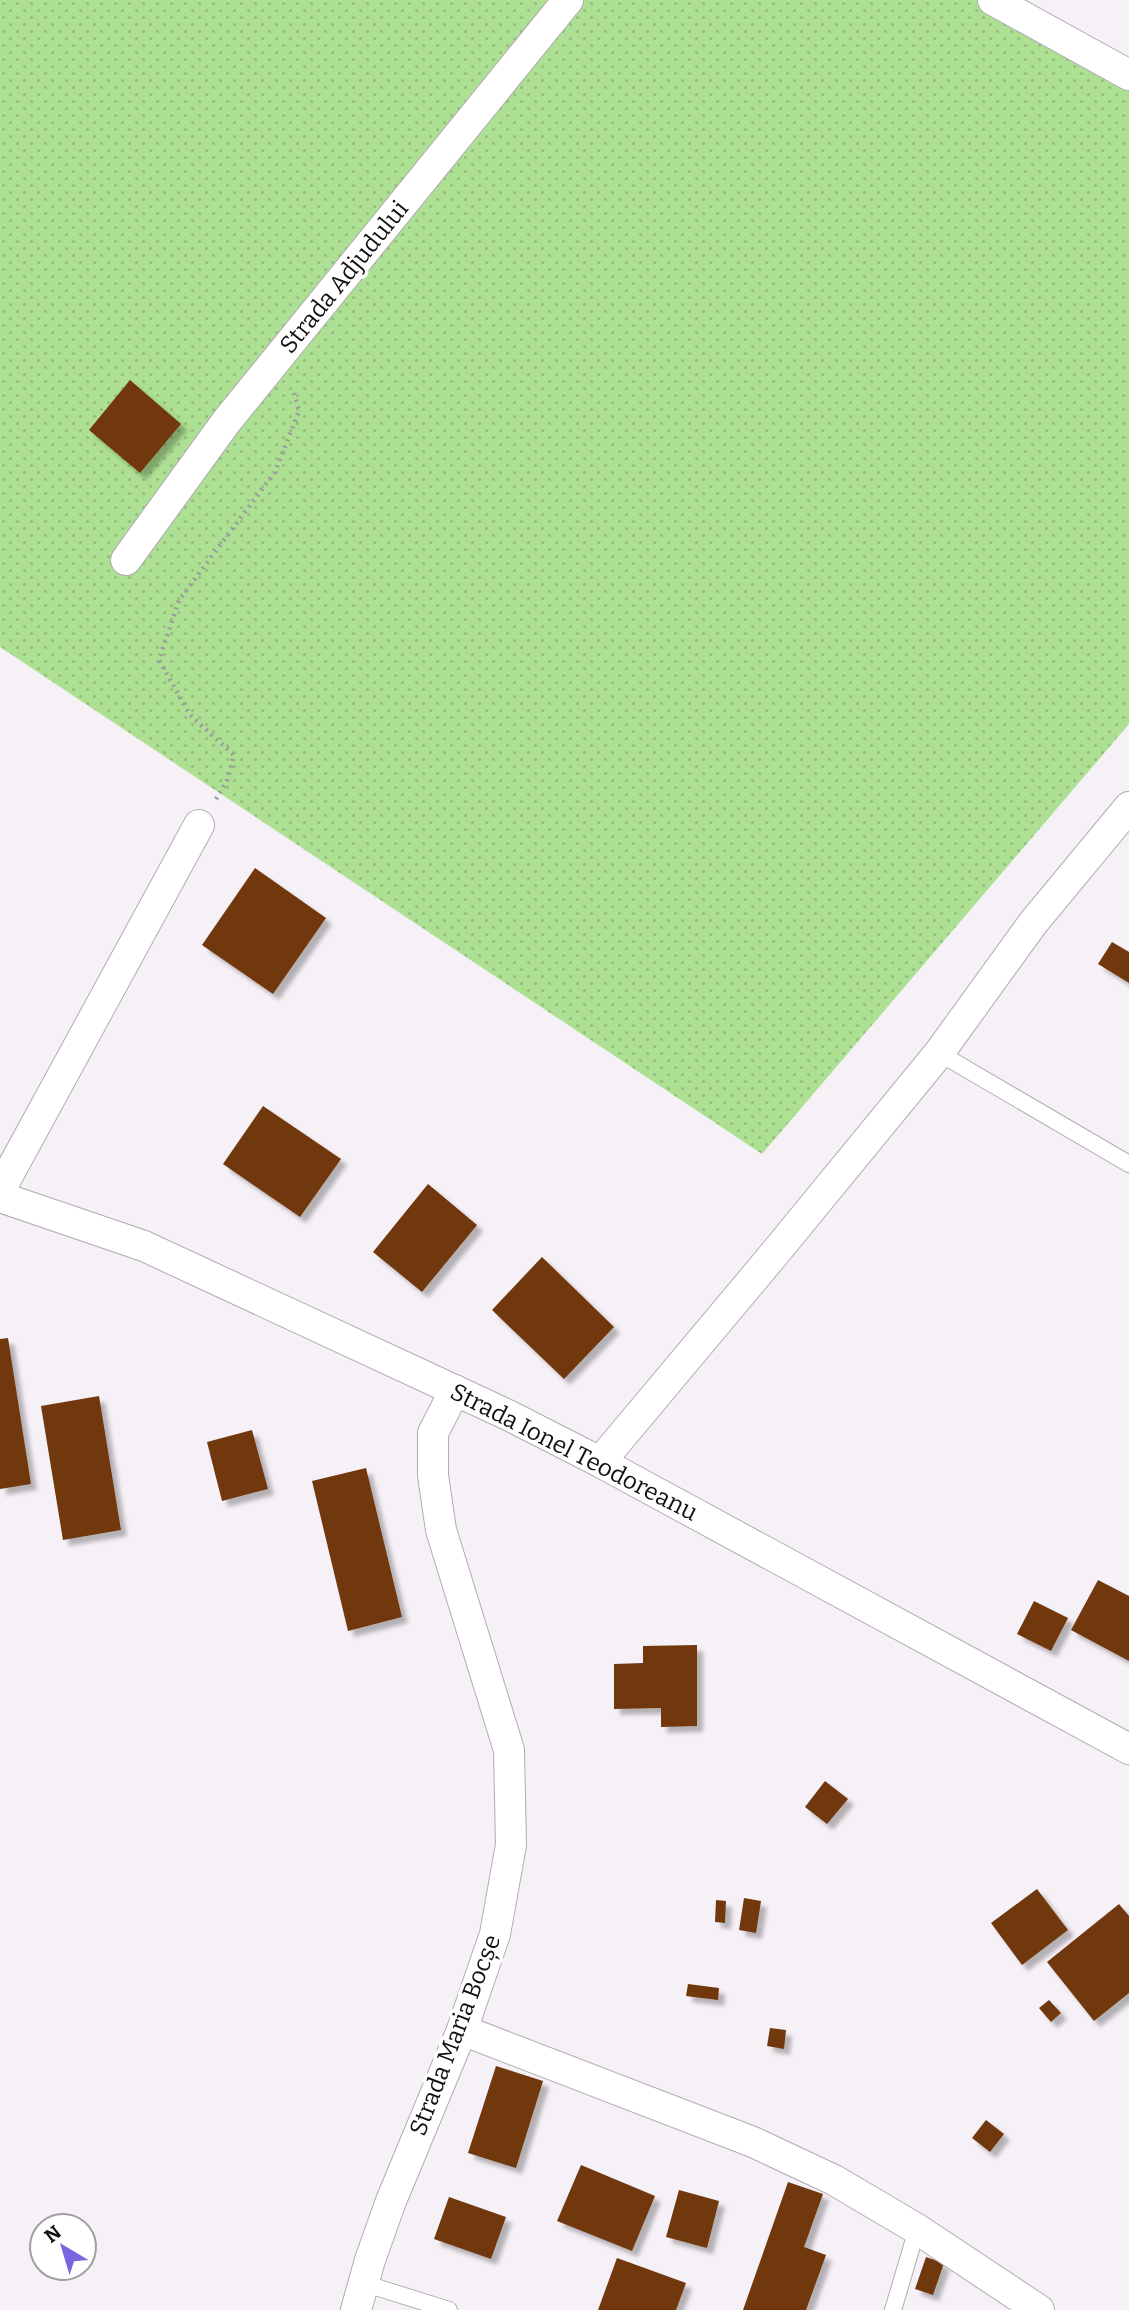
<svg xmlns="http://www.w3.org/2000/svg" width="1129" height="2310" font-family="Bitter,serif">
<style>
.grass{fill:url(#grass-dots)}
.building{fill:#71370e;filter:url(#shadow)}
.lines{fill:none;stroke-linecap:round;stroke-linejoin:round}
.lane-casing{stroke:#b1acb2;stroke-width:18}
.street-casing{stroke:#b1acb2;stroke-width:32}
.path{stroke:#9d999e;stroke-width:4.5;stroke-dasharray:2 5;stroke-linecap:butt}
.lane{stroke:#fff;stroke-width:16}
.street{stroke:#fff;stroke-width:30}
.labels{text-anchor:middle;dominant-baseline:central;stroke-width:7;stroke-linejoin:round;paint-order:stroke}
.street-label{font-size:24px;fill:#110f11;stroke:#fff}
</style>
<defs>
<pattern id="grass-dots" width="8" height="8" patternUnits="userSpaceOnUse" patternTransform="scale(1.75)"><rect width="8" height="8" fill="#ade092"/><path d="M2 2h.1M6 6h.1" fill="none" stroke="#94bf7d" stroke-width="1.8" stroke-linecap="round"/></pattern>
<filter id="shadow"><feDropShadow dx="6" dy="6" stdDeviation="2" flood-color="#0004"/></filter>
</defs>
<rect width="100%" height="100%" fill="#f6f1f7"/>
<path class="grass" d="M0,0h1002l127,76v648l-367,430 -762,-507z"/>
<g class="building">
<path d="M130,380l51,44 -41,49 -51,-43z"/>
<path d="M255,868l71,50 -53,76 -71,-49z"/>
<path d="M1112,942l17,10v31l-31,-19z"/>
<path d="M263,1106l78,53 -41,58 -77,-53z"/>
<path d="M428,1184l49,41 -55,67 -49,-40z"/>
<path d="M542,1257l72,70 -50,52 -72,-69z"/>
<path d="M8,1338l23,146 -31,5v-150z"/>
<path d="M99,1396l22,134 -58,10 -22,-134z"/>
<path d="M252,1430l16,59 -46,12 -15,-59z"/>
<path d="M366,1468l36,149 -54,14 -36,-150z"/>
<path d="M1098,1580l31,16v65l-58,-31z"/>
<path d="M1034,1601l34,17 -17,33 -34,-17z"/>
<path d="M697,1645v81l-36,1v-19l-47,1v-45l29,-1v-17z"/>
<path d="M825,1781l23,18 -21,25 -22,-17z"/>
<path d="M1037,1889l31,41 -46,35 -31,-42z"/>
<path d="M744,1898l17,3 -5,32 -17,-3z"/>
<path d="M716,1900l10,1 -1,22 -10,-1z"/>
<path d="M1119,1904l10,12v77l-35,28 -47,-59z"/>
<path d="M688,1984l31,4 -1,12 -32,-4z"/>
<path d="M1049,2000l12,13 -10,9 -12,-14z"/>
<path d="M770,2028l16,2 -2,19 -17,-3z"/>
<path d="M496,2066l47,15 -27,87 -48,-15z"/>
<path d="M986,2120l18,14 -14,18 -18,-14z"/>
<path d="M581,2165l74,31 -23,55 -75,-30z"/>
<path d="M788,2182l35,12 -19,53 22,8 -20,55h-63z"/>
<path d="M679,2190l40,11 -12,47 -41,-11z"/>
<path d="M449,2197l57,20 -15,42 -57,-20z"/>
<path d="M926,2257l18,6 -11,32 -18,-6z"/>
<path d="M617,2258l69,25 -10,27h-78z"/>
</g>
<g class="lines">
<g class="lane-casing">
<g id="lane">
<path d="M939,1053l190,111"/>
<path d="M363,2283l86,27"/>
<path d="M893,2310l24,-81"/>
</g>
</g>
<g class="street-casing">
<g id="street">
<path d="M993,0l136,75"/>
<path d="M126,560l100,-138 342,-422"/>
<path d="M0,1190l199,-365"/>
<path d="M0,1197l144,49 366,170 90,46 529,287"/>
<path d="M600,1462l175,-209 164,-200 94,-130 96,-116"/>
<path d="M462,2030l291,112 81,38 83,49 122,81"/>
<path d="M356,2310l14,-50 21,-59 71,-171 33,-96 16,-89 -2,-95 -68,-220 -8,-55v-42l22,-43"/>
</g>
</g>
<path class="path" d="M216,799l11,-18 7,-26 -44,-40 -31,-55 20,-60 96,-128 24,-61 -5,-18"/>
<use href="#lane" class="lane"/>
<use href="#street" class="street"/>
</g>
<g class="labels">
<g class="street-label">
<text transform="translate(344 277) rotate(-51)">Strada Adjudului</text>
<text transform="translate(574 1452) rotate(27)">Strada Ionel Teodoreanu</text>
<text transform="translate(455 2035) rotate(-69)">Strada Maria Bocșe</text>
</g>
</g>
<g transform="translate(63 2247) rotate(322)"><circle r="33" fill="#ffffff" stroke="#a09fa0" stroke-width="2"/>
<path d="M0-5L12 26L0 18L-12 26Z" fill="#7865e0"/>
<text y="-10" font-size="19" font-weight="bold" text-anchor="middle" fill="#110f11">N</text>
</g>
</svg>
